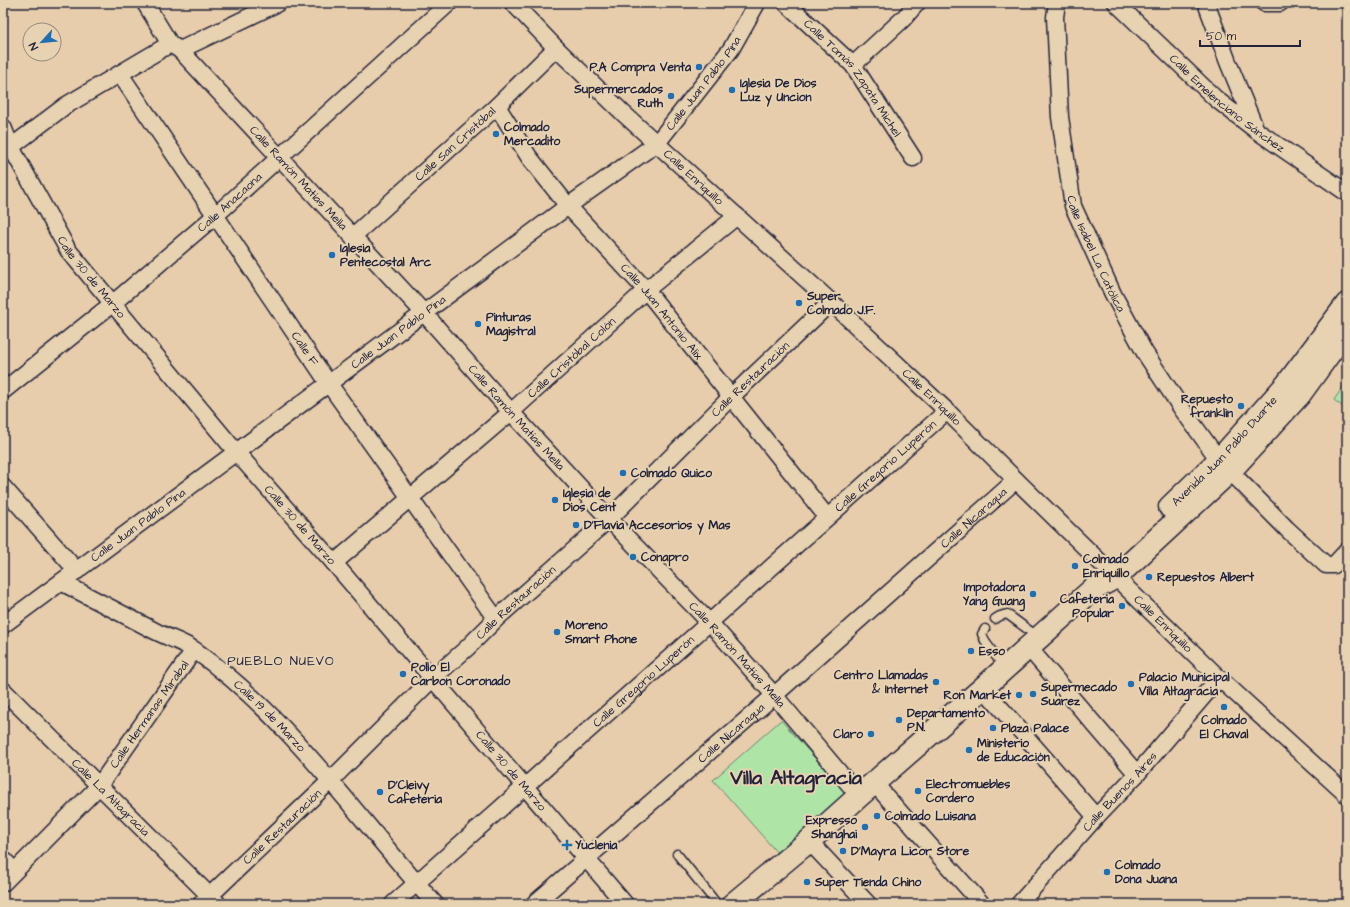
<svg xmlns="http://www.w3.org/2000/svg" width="1350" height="907" font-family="'Architects Daughter',sans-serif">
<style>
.green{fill:#afe4a7;stroke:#688371}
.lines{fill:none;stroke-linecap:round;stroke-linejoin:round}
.service-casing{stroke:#22223b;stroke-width:11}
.minor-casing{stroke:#22223b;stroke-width:19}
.secondary-casing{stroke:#22223b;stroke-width:25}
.service{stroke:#e7d2b1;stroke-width:8}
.minor{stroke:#e7d2b1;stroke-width:16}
.secondary{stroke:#e7d2b1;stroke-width:22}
.poi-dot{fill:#1f6fb2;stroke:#e7d2b1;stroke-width:1.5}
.labels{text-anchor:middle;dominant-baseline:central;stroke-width:4;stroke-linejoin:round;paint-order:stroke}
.poi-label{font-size:12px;font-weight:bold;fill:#22223b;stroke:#e7d2b1;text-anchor:start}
.street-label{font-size:12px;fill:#22223b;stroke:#e7d2b1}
.neighbourhood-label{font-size:13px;letter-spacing:1px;fill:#22223b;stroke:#e7d2b1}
.town-label{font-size:20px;font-weight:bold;fill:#22223b;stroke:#e7d2b1}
</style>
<rect width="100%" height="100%" fill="#e7cdac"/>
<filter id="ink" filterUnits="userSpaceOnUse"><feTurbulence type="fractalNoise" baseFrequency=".025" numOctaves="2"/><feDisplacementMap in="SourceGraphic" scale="8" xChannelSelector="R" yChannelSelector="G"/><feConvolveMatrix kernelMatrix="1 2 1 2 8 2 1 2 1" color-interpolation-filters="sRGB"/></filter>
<g filter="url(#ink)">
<g class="green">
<path d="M1347,381v29l-13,-10z"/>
<path d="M781,720l67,75 -68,61 -67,-76z"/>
</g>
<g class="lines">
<g class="service-casing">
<g id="service">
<path d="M995,619l5,-3 7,-2 31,23"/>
<path d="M985,629l-3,5 4,9 18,24"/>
<path d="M677,854l40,50"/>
</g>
</g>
<g class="minor-casing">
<g id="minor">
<path id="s1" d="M145,3l25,41 10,6 244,263 87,99 98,107 101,104 64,72 85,101"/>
<path id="s2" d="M513,3l43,45 67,65 208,189 116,109 69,69 203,198 128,117"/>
<path id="s3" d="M786,3l67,62 60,93"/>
<path id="s4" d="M1057,3l-2,14 5,100 13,89 40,88 32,59 37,56 37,51 68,69 39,36h8l13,-14"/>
<path id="s5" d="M1116,3l100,96 41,32 90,62"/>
<path d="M1206,3l22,59 28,68"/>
<path d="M1264,3h16"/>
<path d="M180,50l98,-47"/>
<path d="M853,65l50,-46 14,-16"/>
<path id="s6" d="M120,74l209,310 167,235"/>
<path id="s7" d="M497,106l32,51 39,49 78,84 181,227"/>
<path id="s8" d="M3,127l8,20 57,103 169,203 97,110 291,341"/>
<path d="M11,147l54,-41 105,-62"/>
<path id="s9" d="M352,237l145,-131 59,-58"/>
<path id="s10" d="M3,391l109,-87 104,-89 233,-212"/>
<path d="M3,487l74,84"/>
<path id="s11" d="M334,563l177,-151 135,-122 91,-74"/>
<path id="s12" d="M61,582c31,16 63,33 94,49 13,7 29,11 41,20 95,68 161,167 239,253"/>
<path id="s13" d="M3,625l565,-419 89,-63 74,-94 26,-46"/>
<path d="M1028,647l109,127"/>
<path d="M983,688l113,129"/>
<path id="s14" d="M3,690l215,214"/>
<path d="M874,783l108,121"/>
<path d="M809,841l59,63"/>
<path d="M3,859l11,12"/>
<path id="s15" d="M3,883l96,-97 95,-136"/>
<path id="s16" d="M201,904l129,-123 102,-102 35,-31 29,-29 113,-100 122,-122 100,-95"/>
<path id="s17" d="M393,904l554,-493"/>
<path id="s18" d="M534,904l235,-204 247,-220"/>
<path id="s19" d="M1019,904l77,-87 41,-43 82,-96"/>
</g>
</g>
<g class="secondary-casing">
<g id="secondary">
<path id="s20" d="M1170,507l49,-47 68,-76 60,-80"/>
<path d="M733,904l76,-63 50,-45 124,-108 109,-98 24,-13 114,-106 70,-77 47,-65"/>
</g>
</g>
<use href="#service" class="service"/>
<use href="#minor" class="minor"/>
<use href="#secondary" class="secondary"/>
</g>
</g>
<g class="poi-dot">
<circle cx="699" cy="67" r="4"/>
<circle cx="732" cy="90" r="4"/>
<circle cx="671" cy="96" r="4"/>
<circle cx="496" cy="134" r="4"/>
<circle cx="332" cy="255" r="4"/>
<circle cx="799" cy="303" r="4"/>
<circle cx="478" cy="324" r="4"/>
<circle cx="1241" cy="406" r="4"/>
<circle cx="623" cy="473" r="4"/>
<circle cx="555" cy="500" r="4"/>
<circle cx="576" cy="525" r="4"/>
<circle cx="633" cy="557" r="4"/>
<circle cx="1075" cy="566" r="4"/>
<circle cx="1149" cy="577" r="4"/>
<circle cx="1033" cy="594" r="4"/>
<circle cx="1122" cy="606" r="4"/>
<circle cx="557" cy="632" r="4"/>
<circle cx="971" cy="651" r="4"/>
<circle cx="403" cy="674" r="4"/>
<circle cx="936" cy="682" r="4"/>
<circle cx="1131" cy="684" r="4"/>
<circle cx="1033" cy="694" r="4"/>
<circle cx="1019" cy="695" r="4"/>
<circle cx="1224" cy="707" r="4"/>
<circle cx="899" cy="720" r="4"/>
<circle cx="993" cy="728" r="4"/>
<circle cx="871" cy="734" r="4"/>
<circle cx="969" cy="750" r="4"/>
<circle cx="918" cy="791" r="4"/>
<circle cx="380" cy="792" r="4"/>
<circle cx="877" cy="816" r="4"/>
<circle cx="865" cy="827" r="4"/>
<path d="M565 839h4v4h4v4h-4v4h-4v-4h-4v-4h4z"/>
<circle cx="843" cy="851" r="4"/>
<circle cx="1107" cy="872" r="4"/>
<circle cx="807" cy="882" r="4"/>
</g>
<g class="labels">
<g class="poi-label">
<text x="691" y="67" text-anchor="end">P.A Compra Venta</text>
<text x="740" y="83">Iglesia De Dios<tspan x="740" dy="14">Luz y Uncion</tspan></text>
<text x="663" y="89" text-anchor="end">Supermercados<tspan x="663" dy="14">Ruth</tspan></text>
<text x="504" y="127">Colmado<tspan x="504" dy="14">Mercadito</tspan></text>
<text x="340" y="248">Iglesia<tspan x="340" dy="14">Pentecostal Arc</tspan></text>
<text x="807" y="296">Super<tspan x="807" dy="14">Colmado J.F.</tspan></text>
<text x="486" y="317">Pinturas<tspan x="486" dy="14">Magistral</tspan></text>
<text x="1233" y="399" text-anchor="end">Repuesto<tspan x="1233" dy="14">franklin</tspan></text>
<text x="631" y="473">Colmado Quico</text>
<text x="563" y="493">Iglesia de<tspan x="563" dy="14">Dios Cent</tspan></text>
<text x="584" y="525">D'Flavia Accesorios y Mas</text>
<text x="641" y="557">Conapro</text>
<text x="1083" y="559">Colmado<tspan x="1083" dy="14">Enriquillo</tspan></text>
<text x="1157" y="577">Repuestos Albert</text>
<text x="1025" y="587" text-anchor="end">Impotadora<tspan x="1025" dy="14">Yang Guang</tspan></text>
<text x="1114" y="599" text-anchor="end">Cafeteria<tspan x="1114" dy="14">Popular</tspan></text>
<text x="565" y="625">Moreno<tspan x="565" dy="14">Smart Phone</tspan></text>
<text x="979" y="651">Esso</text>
<text x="411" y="667">Pollo El<tspan x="411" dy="14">Carbon Coronado</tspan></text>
<text x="928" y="675" text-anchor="end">Centro Llamadas<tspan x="928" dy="14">&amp; Internet</tspan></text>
<text x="1139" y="677">Palacio Municipal<tspan x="1139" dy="14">Villa Altagracia</tspan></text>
<text x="1041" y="687">Supermecado<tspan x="1041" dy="14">Suarez</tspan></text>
<text x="1011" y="695" text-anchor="end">Ron Market</text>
<text x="907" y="713">Departamento<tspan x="907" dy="14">P.N.</tspan></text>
<text x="1224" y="720" text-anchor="middle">Colmado<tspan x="1224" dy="14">El Chaval</tspan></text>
<text x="1001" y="728">Plaza Palace</text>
<text x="863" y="734" text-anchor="end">Claro</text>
<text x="977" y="743">Ministerio<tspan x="977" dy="14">de Educación</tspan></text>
<text x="926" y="784">Electromuebles<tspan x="926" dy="14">Cordero</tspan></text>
<text x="388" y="785">D'Cleivy<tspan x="388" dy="14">Cafeteria</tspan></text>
<text x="885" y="816">Colmado Luisana</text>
<text x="857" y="820" text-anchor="end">Expresso<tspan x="857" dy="14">Shanghai</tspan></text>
<text x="575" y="845">Yuclenia</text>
<text x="851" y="851">D'Mayra Licor Store</text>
<text x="1115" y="865">Colmado<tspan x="1115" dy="14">Dona Juana</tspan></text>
<text x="815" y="882">Super Tienda Chino</text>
</g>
<g class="street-label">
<text stroke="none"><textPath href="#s3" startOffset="101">Calle Tomás Zapata Michel</textPath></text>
<text stroke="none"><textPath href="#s13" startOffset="888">Calle Juan Pablo Pina</textPath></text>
<text stroke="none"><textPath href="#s5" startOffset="150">Calle Emelenciano Sánchez</textPath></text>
<text stroke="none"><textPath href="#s9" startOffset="139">Calle San Cristóbal</textPath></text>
<text stroke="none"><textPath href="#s2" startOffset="251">Calle Enriquillo</textPath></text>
<text stroke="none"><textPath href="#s1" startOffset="234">Calle Ramón Matías Mella</textPath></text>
<text stroke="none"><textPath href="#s10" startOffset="295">Calle Anacaona</textPath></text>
<text stroke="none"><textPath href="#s4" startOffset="257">Calle Isabel La Católica</textPath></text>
<text stroke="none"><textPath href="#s8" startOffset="175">Calle 30 de Marzo</textPath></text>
<text stroke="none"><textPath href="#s7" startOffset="264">Calle Juan Antonio Alix</textPath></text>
<text stroke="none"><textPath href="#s13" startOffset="492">Calle Juan Pablo Pina</textPath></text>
<text stroke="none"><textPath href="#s6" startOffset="331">Calle F</textPath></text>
<text stroke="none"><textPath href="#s11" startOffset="314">Calle Cristóbal Colón</textPath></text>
<text stroke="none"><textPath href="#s16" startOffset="760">Calle Restauración</textPath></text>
<text stroke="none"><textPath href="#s2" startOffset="575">Calle Enriquillo</textPath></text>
<text stroke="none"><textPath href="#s1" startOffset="558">Calle Ramón Matías Mella</textPath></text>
<text stroke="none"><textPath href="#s20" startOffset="78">Avenida Juan Pablo Duarte</textPath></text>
<text stroke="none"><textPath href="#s17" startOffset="659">Calle Gregorio Luperón</textPath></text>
<text stroke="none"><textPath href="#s18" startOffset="585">Calle Nicaragua</textPath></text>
<text stroke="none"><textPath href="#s13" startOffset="168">Calle Juan Pablo Pina</textPath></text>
<text stroke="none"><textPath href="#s8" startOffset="499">Calle 30 de Marzo</textPath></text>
<text stroke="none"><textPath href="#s16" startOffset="436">Calle Restauración</textPath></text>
<text stroke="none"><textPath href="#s2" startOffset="899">Calle Enriquillo</textPath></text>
<text stroke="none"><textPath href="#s1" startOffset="882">Calle Ramón Matías Mella</textPath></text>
<text stroke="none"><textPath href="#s17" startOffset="335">Calle Gregorio Luperón</textPath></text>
<text stroke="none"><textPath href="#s15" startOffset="224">Calle Hermanas Mirabal</textPath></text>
<text stroke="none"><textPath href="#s12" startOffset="250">Calle 19 de Marzo</textPath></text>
<text stroke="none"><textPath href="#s18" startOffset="261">Calle Nicaragua</textPath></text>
<text stroke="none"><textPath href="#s8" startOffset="823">Calle 30 de Marzo</textPath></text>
<text stroke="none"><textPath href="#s19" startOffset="151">Calle Buenos Aires</textPath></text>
<text stroke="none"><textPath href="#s14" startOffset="152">Calle La Altagracia</textPath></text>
<text stroke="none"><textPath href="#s16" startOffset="112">Calle Restauración</textPath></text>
</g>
<g class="neighbourhood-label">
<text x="281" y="661">PUEBLO NUEVO</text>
</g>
<g class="town-label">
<text x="796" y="778">Villa Altagracia</text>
</g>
</g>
<rect width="1350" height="907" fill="none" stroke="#e7d2b1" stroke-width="16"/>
<rect x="8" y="8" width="1334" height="891" fill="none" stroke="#22223b" stroke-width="1.5" filter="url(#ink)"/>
<g transform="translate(42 42) rotate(243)"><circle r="19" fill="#e7d2b1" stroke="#988c82"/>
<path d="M0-3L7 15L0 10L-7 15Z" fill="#1f6fb2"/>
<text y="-6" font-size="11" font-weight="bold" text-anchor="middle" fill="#22223b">N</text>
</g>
<path d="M1200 40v6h100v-6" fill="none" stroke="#22223b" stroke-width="2"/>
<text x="1206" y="40" font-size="12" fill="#22223b" stroke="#e7d2b1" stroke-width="3" paint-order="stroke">50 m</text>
</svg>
